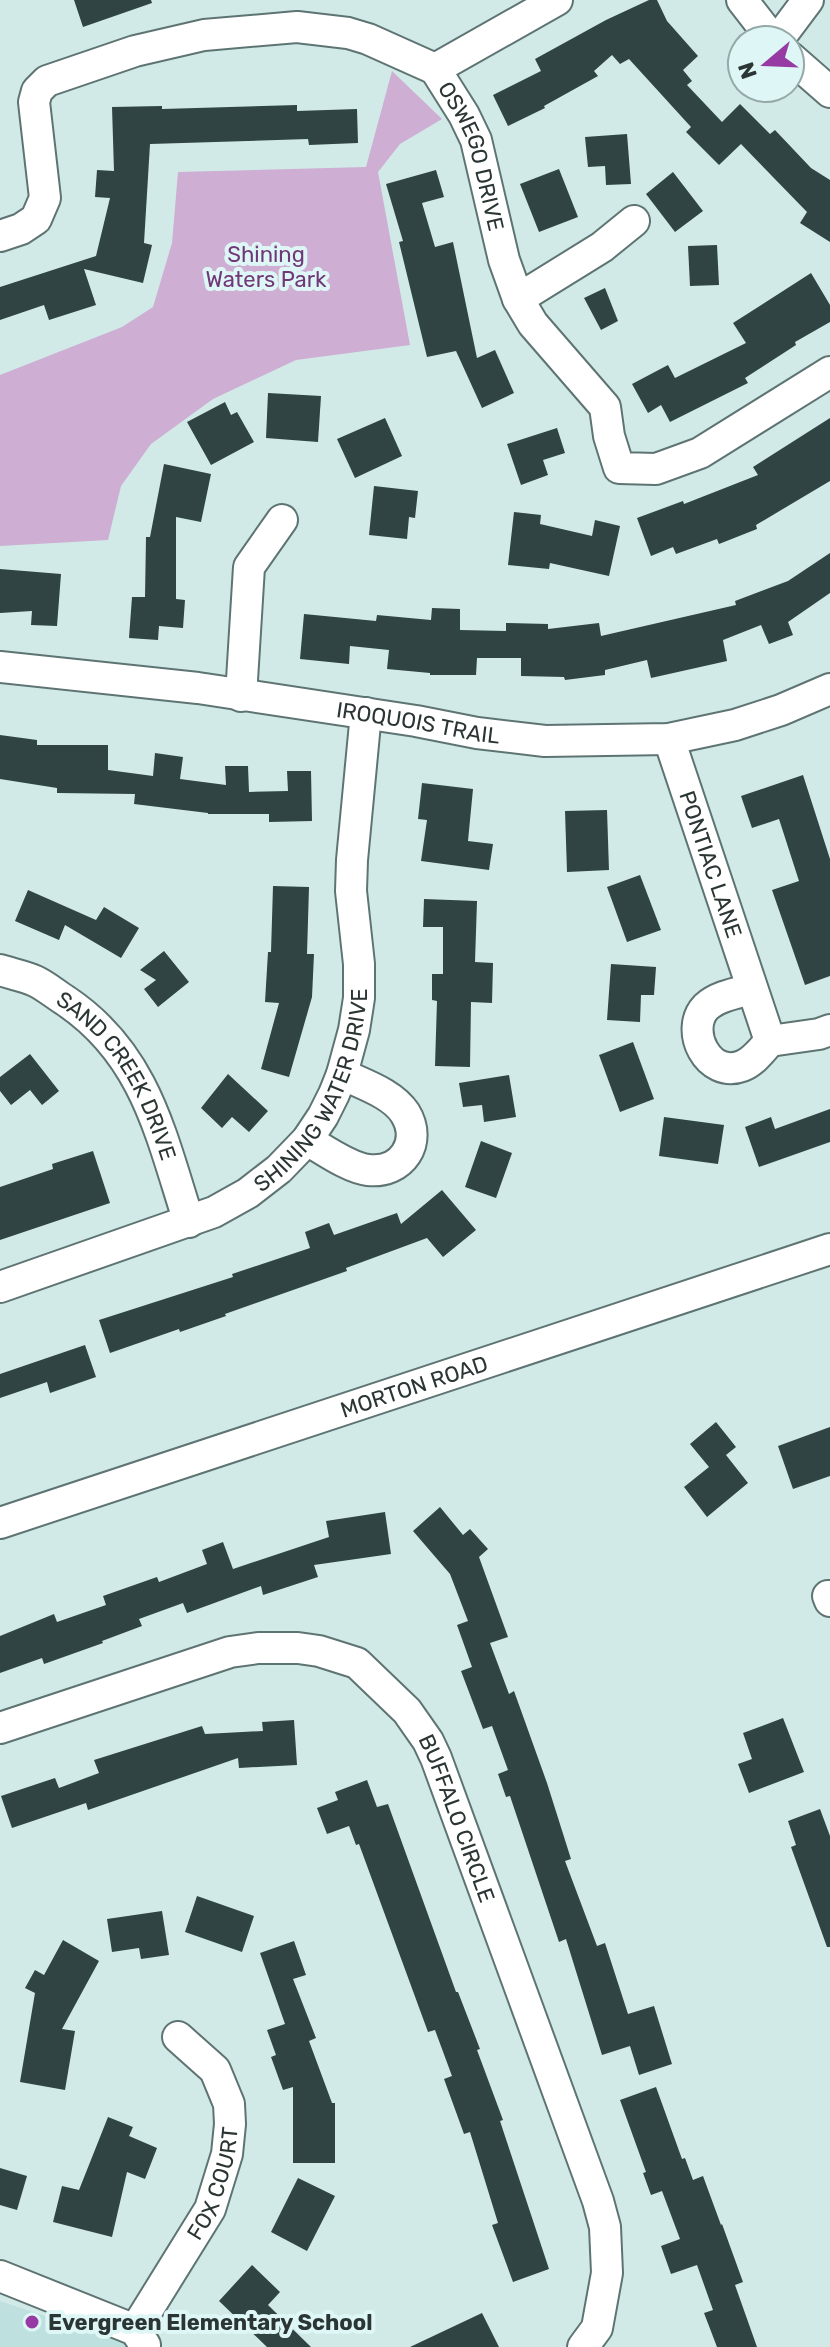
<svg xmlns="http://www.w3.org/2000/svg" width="830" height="2347" font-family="Rubik,sans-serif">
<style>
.built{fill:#bee1df}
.green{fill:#ceaed2}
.building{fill:#2f4443}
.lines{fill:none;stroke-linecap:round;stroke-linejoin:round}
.minor-casing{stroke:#5e7473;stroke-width:34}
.minor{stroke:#fff;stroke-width:30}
.poi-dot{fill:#973aa3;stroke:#def7f6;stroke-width:3}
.labels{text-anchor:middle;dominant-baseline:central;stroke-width:8;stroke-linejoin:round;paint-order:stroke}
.street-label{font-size:22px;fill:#2b3534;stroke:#def7f6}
.park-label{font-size:22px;fill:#713878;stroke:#def7f6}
.poi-label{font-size:22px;font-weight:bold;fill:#2b3534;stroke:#def7f6;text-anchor:start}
</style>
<rect width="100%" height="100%" fill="#d1eae8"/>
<path class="built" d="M0,2301l126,42 5,4h-131z"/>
<path class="green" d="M392,71l50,48 -42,25 -22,28 32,173 -114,15 -83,39 -62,45 -30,42 -13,54 -108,6v-171l122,-48 31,-20 19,-64 6,-71 188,-5z"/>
<g class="building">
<path d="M74,0h77l1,3 -69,24z"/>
<path d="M649,0h8l10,21 31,35 -15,14 9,11 -5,4 35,37 18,-18 30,30 5,-4 36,38 19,12v62l-30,-19 7,-11 -66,-68 -22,21 -33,-33 5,-5 -62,-68 -9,5 -8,-9 -18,16 4,5 -54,30 1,2 -37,18 -15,-31 48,-24 -6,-12 71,-39z"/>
<path d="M297,105v6l60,-2 1,34 -49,2 -1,-6 -158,5 -6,99 8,2 -9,38 -59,-14 12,36 -47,15 -5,-15 -44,15v-33l96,-31 14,-58 -15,-1 2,-27 17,1 -2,-64 50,-1v3z"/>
<path d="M627,134l4,50 -25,1 -1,-19 -17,1 -3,-30z"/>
<path d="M559,169l19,48 -39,15 -19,-48z"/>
<path d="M436,170l8,27 -22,6 13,44 18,-5 24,116 18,-8 19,43 -32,15 -26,-57 -29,6 -28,-115 4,-1 -17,-57z"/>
<path d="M673,172l30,39 -28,21 -29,-38z"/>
<path d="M717,245l2,40 -29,1 -2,-40z"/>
<path d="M811,273l19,32v17l-35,20 1,3 -51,33 3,5 -78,39 -9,-17 -13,8 -16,-29 36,-19 7,13 71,-35 -13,-20z"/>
<path d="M605,288l13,33 -17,9 -17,-32z"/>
<path d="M268,393l53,3 -3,46 -52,-4z"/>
<path d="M225,402l6,13 6,-3 17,30 -43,23 -24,-43z"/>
<path d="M385,418l17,38 -47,22 -18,-39z"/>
<path d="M830,418v63l-74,44 1,4 -38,15 -2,-5 -41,15 -3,-7 -22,9 -14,-38 46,-17 1,3 74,-29 -5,-8z"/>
<path d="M557,428l8,25 -22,7 5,15 -27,10 -14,-41z"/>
<path d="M164,464l47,10 -10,48 -25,-5v82l9,1 -2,28 -24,-2 -1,14 -29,-2 3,-41h13l1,-60h4z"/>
<path d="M374,486l44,5 -3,27 -6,-1 -2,22 -38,-4z"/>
<path d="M514,512l27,3 -1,9 52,12 3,-16 25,6 -11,50 -59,-13 -1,6 -41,-4z"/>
<path d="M830,553v40l-42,29 5,13 -24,9 -8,-19 -38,15 4,21 -76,17 -4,-18 -42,10v5l-40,5 -1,-3 -43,-1v-18h-44l-1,17h-46v-2l-43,-4 2,-19 -39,-4 -1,18 -49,-5 4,-45 72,7 1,-6 54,5 1,-12 28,1v21l46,1v-8l42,1v5l51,-6 2,13 135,-31 -1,-4 53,-20z"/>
<path d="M0,569l61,5 -4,52 -26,-1 1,-14 -32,2z"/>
<path d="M0,735l37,5v5h71v25l45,6 2,-23 28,4 -3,22 46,6 -1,-19h23l1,26 39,-1 -1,-20h24l1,50 -43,1v-8h-61v-1l-74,-9 1,-10 -78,-1v-5l-57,-9z"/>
<path d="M803,775l27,84v117l-25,9 -33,-95 27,-9 -20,-62 -27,9 -11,-32z"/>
<path d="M422,783l51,6 -5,52 25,3 -4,26 -68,-9 6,-41 -9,-1z"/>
<path d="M607,810l2,60 -42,2 -2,-61z"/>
<path d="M640,875l21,55 -34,12 -20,-55z"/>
<path d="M273,886l36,1 -2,67h7l-2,43 -23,80 -28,-8 18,-66 -14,-1 3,-50h3z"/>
<path d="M28,890l68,30 8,-13 35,21 -18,30 -56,-33 -6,15 -44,-19z"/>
<path d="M424,899l53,2 -2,61 18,1 -1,40 -21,-1 -1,65 -35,-1 2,-65 -5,-1v-26h11v-47h-20z"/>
<path d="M164,951l25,31 -31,25 -14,-18 12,-9 -16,-10z"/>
<path d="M611,964l45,3 -2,28h-13l-1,27 -33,-2z"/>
<path d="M633,1042l21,57 -34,13 -21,-57z"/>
<path d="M30,1054l29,37 -17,14 -12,-15 -19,15 -11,-14v-14z"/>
<path d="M228,1074l40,37 -19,21 -17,-15 -10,11 -21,-20z"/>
<path d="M509,1075l7,42 -32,5 -2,-17 -19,2 -4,-24z"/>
<path d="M830,1109v33l-71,25 -14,-40 26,-10 4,12z"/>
<path d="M664,1117l60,8 -6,39 -59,-8z"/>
<path d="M481,1141l31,12 -16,45 -31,-11z"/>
<path d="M93,1151l17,52 -110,37v-53l53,-18 -1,-5z"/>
<path d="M442,1190l34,40 -33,27 -16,-19 -81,30 1,3 -122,43 1,2 -46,16 -1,-3 -69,24 -11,-33 134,-43 -1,-3 78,-26 -5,-16 24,-9 5,12 63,-22 4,11z"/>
<path d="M85,1345l11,32 -46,16 -3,-11 -47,16v-24z"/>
<path d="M716,1422l20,25 -10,8 22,28 -41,34 -23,-30 25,-20 -19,-23z"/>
<path d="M830,1427v49l-37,13 -15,-43z"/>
<path d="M440,1507l23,28 7,-6 18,20 -9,8 29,80 -18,6 19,51 5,-3 33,92 24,76 -6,2 32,85 8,-3 23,71 26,-8 18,58 -33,11 -9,-29 -28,9 -36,-116 -7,3 -49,-146 -4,1 -8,-23 10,-4 -16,-44 -9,3 -22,-58 11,-4 -15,-42 11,-4 -18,-47 -37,-43z"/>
<path d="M385,1512l6,42 -77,11 4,12 -55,18 -2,-9 -74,27 -4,-10 -44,16 3,7 -40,15 1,2 -59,21 -2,-6 -42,15v-37l54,-22 3,8 49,-17 -3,-9 54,-19 2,5 48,-18 -5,-14 21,-8 10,27 96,-32 -3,-16z"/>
<path d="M783,1718l21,54 -55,21 -11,-29 14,-5 -9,-26z"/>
<path d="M294,1720l3,45 -58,3 -1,-10 -150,52 -2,-7 -74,25 -11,-32 54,-18 4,10 40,-15 -5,-13 108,-34 3,8 58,-3 -1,-9z"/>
<path d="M367,1780l10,27 11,-3 68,188h2l22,57 -3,1 26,70 -3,1 49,148 -36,13 -21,-57 6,-2 -28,-91 -6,2 -20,-55 8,-3 -17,-46 -7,2 -69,-188 -3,1 -7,-19 -22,8 -10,-26 21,-8 -3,-8z"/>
<path d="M820,1809l10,27v111h-3l-36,-100 5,-2 -8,-24z"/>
<path d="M197,1896l57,20 -12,36 -57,-20z"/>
<path d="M162,1911l7,44 -28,4 -2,-11 -27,4 -5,-33z"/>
<path d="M63,1940l36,21 -37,68 13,2 -10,59 -45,-8 15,-89 -10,-5 10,-18 9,5z"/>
<path d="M294,1941l12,34 -13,4 23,59 -7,3 23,62h3v60h-42v-76l-10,3 -12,-33 5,-2 -9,-25 18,-6 -25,-71z"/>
<path d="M656,2087l26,72 3,-1 8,22 10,-4 18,49 1,-1 21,58 -8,3 22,62h-40l-13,-34 9,-3 -16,-45 -26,9 -10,-28 19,-7 -18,-48 -11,4 -8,-22 3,-1 -26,-72z"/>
<path d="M108,2117l25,10 -4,9 28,12 -12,31 -18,-7 -15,65 -59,-15 9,-36 17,4z"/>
<path d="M0,2168l27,8 -10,34 -17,-5z"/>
<path d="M298,2178l37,18 -28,55 -36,-19z"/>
<path d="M252,2265l28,27 -12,13 43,42h-44l-48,-46z"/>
<path d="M482,2313l17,34h-89z"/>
</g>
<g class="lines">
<g class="minor-casing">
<g id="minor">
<path d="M742,0l31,40"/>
<path d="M778,40l30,-40"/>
<path d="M790,57l40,35"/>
<path d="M435,69l122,-69"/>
<path id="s1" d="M0,236l21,-7 15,-10 9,-21 -11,-96 3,-11 10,-10 88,-30 69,-16 93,-8 51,6 20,6 67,30 29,46 12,25 28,120 14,39 15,25 72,83 4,29 10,32 37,1 44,-16 130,-81"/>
<path d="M518,299l84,-52 32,-26"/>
<path id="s2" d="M0,667l198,21 218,33 61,12 68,8 124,-2 66,-14 46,-15 49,-21"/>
<path d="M241,696l8,-129 33,-47"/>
<path id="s3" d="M669,739l101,302 49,-7 11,-4"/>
<path id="s4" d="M0,970c12,4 24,6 35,11 11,5 21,14 31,20 80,54 95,135 123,221"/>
<path d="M752,989c-15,4 -34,7 -46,18 -22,23 2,72 36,59 11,-4 20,-16 28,-25"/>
<path d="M307,1140c16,9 42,28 61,30 34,4 55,-28 37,-57 -13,-20 -43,-29 -63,-39"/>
<path id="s5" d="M0,1287l214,-75 34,-19 31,-24 28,-29 16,-24 11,-22 8,-20 12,-44 5,-32v-34l-8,-73 1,-31 14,-147"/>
<path id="s6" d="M0,1523l830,-274"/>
<path d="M830,1596h-2l2,5"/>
<path id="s7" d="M0,1728l230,-76 28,-4h40l21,3 38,12 50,48 21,30 8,17 162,443 7,26 2,46 -10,55 -14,19"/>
<path d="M0,2276l135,54 10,15"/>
<path id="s8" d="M135,2330l75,-121 17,-55 3,-30 -1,-20 -14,-34 -37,-33"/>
</g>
</g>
<use href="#minor" class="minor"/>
</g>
<circle class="poi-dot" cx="32" cy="2322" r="8"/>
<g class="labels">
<g class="street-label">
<text stroke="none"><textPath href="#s1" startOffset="684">OSWEGO DRIVE</textPath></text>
<text stroke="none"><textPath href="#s2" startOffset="422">IROQUOIS TRAIL</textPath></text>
<text stroke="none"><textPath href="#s3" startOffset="132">PONTIAC LANE</textPath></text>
<text stroke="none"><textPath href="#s4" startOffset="166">SAND CREEK DRIVE</textPath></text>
<text stroke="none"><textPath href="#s5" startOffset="392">SHINING WATER DRIVE</textPath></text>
<text stroke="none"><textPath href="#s6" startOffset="436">MORTON ROAD</textPath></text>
<text stroke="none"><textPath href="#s7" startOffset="560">BUFFALO CIRCLE</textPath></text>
<text stroke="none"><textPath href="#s8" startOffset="168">FOX COURT</textPath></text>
</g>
<g class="park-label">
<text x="266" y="254">Shining<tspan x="266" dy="25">Waters Park</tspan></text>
</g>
<g class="poi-label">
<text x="48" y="2322">Evergreen Elementary School</text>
</g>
</g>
<g transform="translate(766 64) rotate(251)"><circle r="38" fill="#def7f6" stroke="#96a9a8" stroke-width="2"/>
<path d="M0-6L14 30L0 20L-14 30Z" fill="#973aa3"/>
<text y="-12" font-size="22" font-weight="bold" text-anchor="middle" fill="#2b3534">N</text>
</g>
</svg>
